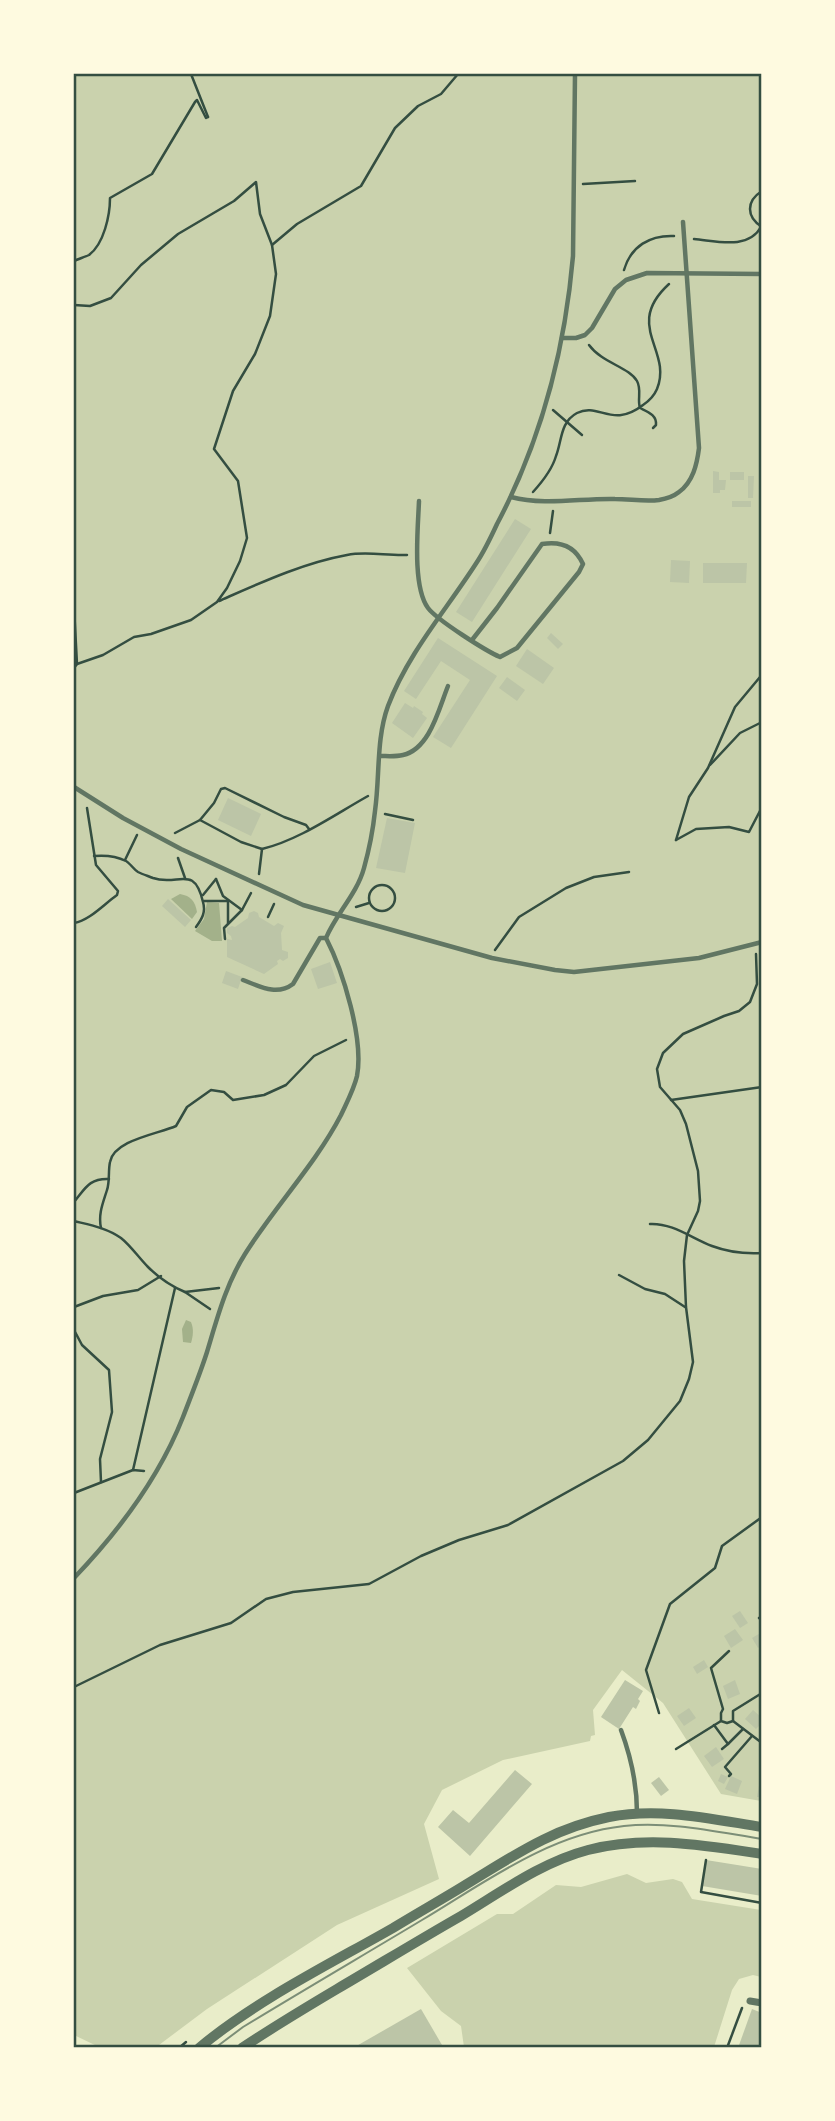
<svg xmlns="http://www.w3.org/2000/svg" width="835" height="2121" font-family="'Source Serif 4',serif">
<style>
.green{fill:#cad2ad}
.water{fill:#a3b18a}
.building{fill:#bcc5a7}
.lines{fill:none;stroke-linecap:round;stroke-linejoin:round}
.path{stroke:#344e41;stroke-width:2.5}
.service{stroke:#617663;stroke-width:4.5}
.minor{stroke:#617663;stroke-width:7}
.tertiary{stroke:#617663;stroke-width:10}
.tram{stroke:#7c8e77;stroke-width:2}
.neatline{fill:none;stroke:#344e41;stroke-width:2.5}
</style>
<rect width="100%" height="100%" fill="#e9edc9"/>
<g class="green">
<path d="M74,74h688l-1,1727 -40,-7 -58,-91 -41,-33 -29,40 2,25 -4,1 -1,5 -87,19 -61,30 -18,34 15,55 -102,46 -130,84 -52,39 -56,-1 -25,-12z"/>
<path d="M627,1874l19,9 27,-4 9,3 10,17 69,11v67l-8,-2 -14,4 -7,11 -18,57h-250l-3,-21 -20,-15 -34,-43 90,-54h16l43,-29 25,2z"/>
</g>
<g class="water">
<path d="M180,894c11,2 15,7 17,18l-5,7 -21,-20z"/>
<path d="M207,902l12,1 3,38h-10l-17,-10 9,-12z"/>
<path d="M186,1320l5,2c3,7 2,14 0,21l-8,-1 -1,-13z"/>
</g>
<g class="building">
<path d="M713,471l6,1v8h7l-1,10h-5v3h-7z"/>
<rect x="730" y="472" width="14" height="8"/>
<path d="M748,476h6l-1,22h-5z"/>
<rect x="732" y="501" width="19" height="6"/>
<path d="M515,519l16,10 -59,93 -16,-10z"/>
<path d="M671,560l19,1 -1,22 -19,-1z"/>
<path d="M703,563h44l-1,20h-43z"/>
<path d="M551,633l12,11 -5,5 -11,-11z"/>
<path d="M438,638l59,38 -46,72 -18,-11 37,-57 -29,-19 -25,38 -12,-8z"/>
<path d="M527,649l27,19 -11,16 -27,-18z"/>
<path d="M507,677l18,13 -8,11 -18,-13z"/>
<path d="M405,703l8,5 1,-2 9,6 -1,2 5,4 -14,20 -21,-15z"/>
<path d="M228,798l33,16 -10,22 -33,-16z"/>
<path d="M387,818l28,5 -10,50 -29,-5z"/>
<path d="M168,899l23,21 -6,7 -23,-21z"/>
<path d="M254,911l4,2 1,4 15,9 4,-3 6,3 -3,7 1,17 6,2v6l-5,3 -3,-2 -3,2 1,3 -14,10 -37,-17v-18l5,1 -1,-4 -4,-3v-5l5,-2 3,1 13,-9 1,-5z"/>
<path d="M330,962l7,21 -19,6 -7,-20z"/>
<path d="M226,971l16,6 -4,12 -16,-6z"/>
<path d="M740,1611l8,12 -8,5 -8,-12z"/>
<path d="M735,1629l8,11 -12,8 -7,-12z"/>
<path d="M762,1632v13l-4,3 -6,-10z"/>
<path d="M704,1660l4,7 -11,7 -4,-7z"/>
<path d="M625,1680l18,11 -5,8 2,2 -4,8 -3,-2 -14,22 -18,-12z"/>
<path d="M735,1680l5,14 -12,5 -5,-13z"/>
<path d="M689,1708l7,10 -12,8 -7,-10z"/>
<path d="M753,1710l9,8v5l-6,6 -11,-10z"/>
<path d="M716,1747l8,12 -12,8 -8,-11z"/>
<path d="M515,1770l17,14 -62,72 -32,-29 15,-17 16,13z"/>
<path d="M721,1774l7,3 -4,7 -6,-3z"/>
<path d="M731,1776l11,5 -5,13 -12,-5z"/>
<path d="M659,1777l10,13 -8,6 -10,-13z"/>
<path d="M760,1780h2v17h-5z"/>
<path d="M706,1860l56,9v27l-60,-10z"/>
<path d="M421,2009l21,36 -4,3h-85z"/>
<path d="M752,2009l10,4v35h-24z"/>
</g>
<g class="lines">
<g class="path">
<path d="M191,74l17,43"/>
<path d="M583,184l52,-3"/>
<path d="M762,191c-16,10 -16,26 0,36"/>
<path d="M694,239c23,2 54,11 67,-12"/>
<path d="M74,261c4,-2 11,-4 15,-6 15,-11 21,-40 21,-57l42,-24 43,-72 2,-2 9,18 2,-1"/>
<path d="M624,270c7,-24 26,-35 50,-34"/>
<path d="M74,305l16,1 21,-8 30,-33 37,-31 56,-33 22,-19 4,32 12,31"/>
<path d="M589,345c13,18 40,22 48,36 5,9 0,18 3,27 8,4 17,7 16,17l-3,3"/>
<path d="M553,410l29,25"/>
<path d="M533,492c10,-11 19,-22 23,-36 6,-15 4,-34 21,-43 22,-11 35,16 66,-8 6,-4 11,-9 14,-16 16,-39 -34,-63 12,-105"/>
<path d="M550,533l3,-22"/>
<path d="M219,601c41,-18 84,-38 128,-46 20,-4 40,1 60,0"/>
<path d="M74,607l3,57 -3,4"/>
<path d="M77,664l26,-9 31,-18 17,-3 40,-14 26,-18 10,-14 13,-27 7,-23 -9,-57 -24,-32 19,-58 22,-37 15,-38 6,-42 -4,-29 25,-21 64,-38 34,-58 23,-22 23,-12 17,-20"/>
<path d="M710,765l30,-32 22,-11"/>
<path d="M385,814l28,6"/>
<path d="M200,820l41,22 21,7"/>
<path d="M175,833l25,-13 14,-17 7,-14 4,-1 59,29 22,8 3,4"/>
<path d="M676,840l13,-43 19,-29 27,-61 25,-30"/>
<path d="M676,840l20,-11 33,-2 20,5 13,-25"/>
<path d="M94,856c11,-1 22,0 32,5 4,2 7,8 12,11 4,2 10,4 15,6 25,9 41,-15 50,24 3,10 -1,17 -7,25"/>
<path d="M178,858l7,20"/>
<path d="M125,860l12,-25"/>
<path d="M259,874l3,-25c37,-9 72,-34 106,-53"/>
<path d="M216,879l7,17 19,14"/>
<circle cx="382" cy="898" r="13"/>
<path d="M203,895l13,-16"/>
<path d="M204,901h24v22"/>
<path d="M356,907l13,-4"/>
<path d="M268,917l6,-13"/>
<path d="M74,923c16,-3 29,-18 43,-28l1,-4 -22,-26 -9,-57"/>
<path d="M225,939l-1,-11 18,-18 9,-17"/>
<path d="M495,950l24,-33 47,-29 28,-11 35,-5"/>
<path d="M671,1100l91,-13"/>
<path d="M74,1202c11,-13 15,-24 35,-23"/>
<path d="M74,1221c16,4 33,7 47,17 10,8 18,20 27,29 10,10 25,20 37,25"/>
<path d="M650,1224c23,-1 41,14 62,22 16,6 33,8 50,7"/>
<path d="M101,1228c-3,-14 2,-25 6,-38 3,-9 1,-19 3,-28 4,-22 48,-28 66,-36l11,-19 24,-17 13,2 9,8 31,-5 22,-10 28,-29 32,-16"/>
<path d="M619,1275l26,14 20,5 20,13"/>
<path d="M74,1307l29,-11 35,-6 23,-14"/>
<path d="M210,1309l-25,-17 34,-4"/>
<path d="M74,1330l8,15 27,25 3,42 -12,47 1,23"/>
<path d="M133,1470l42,-182"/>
<path d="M74,1493l59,-23 11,1"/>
<path d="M759,1618l3,-1"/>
<path d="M729,1651l-18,17 12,41 -2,4v8l6,2 6,-2 29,22"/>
<path d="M74,1687l86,-42 71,-22 35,-24 27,-7 76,-8 52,-28 38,-16 49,-15 115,-64 25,-21 32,-39 9,-22 4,-17 -7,-55 -2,-46 3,-26 11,-24 2,-10 -2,-30 -12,-47 -6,-14 -20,-23 -3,-18 6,-16 20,-19 41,-18 15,-5 11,-9 7,-18 -1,-30"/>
<path d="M659,1713l-13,-43 24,-66 45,-36 7,-22 40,-29"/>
<path d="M733,1721v-10l29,-18"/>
<path d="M714,1725l14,19 15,-15"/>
<path d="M676,1749l45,-28"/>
<path d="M722,1749l6,-5"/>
<path d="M729,1776l2,-2 -6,-7 27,-31"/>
<path d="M706,1860l-5,32 61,11"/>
<path d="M179,2048l7,-6"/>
<path d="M727,2048l15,-40"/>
</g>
<g class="service">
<path d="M562,338h14l9,-3 7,-7 23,-39 11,-9 21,-7 115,1"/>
<path d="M511,497c34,9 70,1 104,2 15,0 30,3 44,1 6,-1 15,-4 20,-8 14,-10 18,-28 20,-44l-16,-226"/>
<path d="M419,501c-1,27 -7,85 9,107 9,12 58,43 72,49l17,-9 62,-76 4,-8c-8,-18 -23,-23 -41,-20l-45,64 -25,32"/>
<path d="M380,756c7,0 15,1 23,-1 27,-6 36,-47 45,-69"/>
<path d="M74,787l49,31 58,31 122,56 189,53 63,12 19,2 125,-14 63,-16"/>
<path d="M243,980c18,7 34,16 50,4l27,-46h6"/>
<path d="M74,1578c45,-47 85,-100 109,-161 8,-21 17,-43 24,-65 10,-33 19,-68 38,-98 30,-48 70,-89 96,-139 6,-13 13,-26 16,-39 7,-37 -14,-105 -31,-138 10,-24 31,-44 38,-70 5,-18 9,-38 11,-57 5,-35 1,-72 13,-105 20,-53 59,-97 89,-144 8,-12 14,-25 20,-38 44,-83 68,-175 76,-268l2,-182"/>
<path d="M621,1730c10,27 16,54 16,83"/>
</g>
<path class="minor" d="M750,2001l12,2"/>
<g class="tertiary">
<path d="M199,2048c56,-47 131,-84 194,-120 23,-14 46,-27 69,-41 50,-30 88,-58 147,-70 51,-10 102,2 153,10"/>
<path d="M242,2048c31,-21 63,-40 95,-59 41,-24 82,-49 124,-73 40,-24 81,-54 127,-66 58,-15 115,-5 174,4"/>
</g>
<path class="tram" d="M215,2048l28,-21c59,-36 119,-71 179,-107 62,-37 127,-86 202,-94 45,-5 93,6 138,13"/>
</g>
<rect width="835" height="2121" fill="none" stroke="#fefae0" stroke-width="150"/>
<rect x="75" y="75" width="685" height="1971" class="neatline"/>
</svg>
